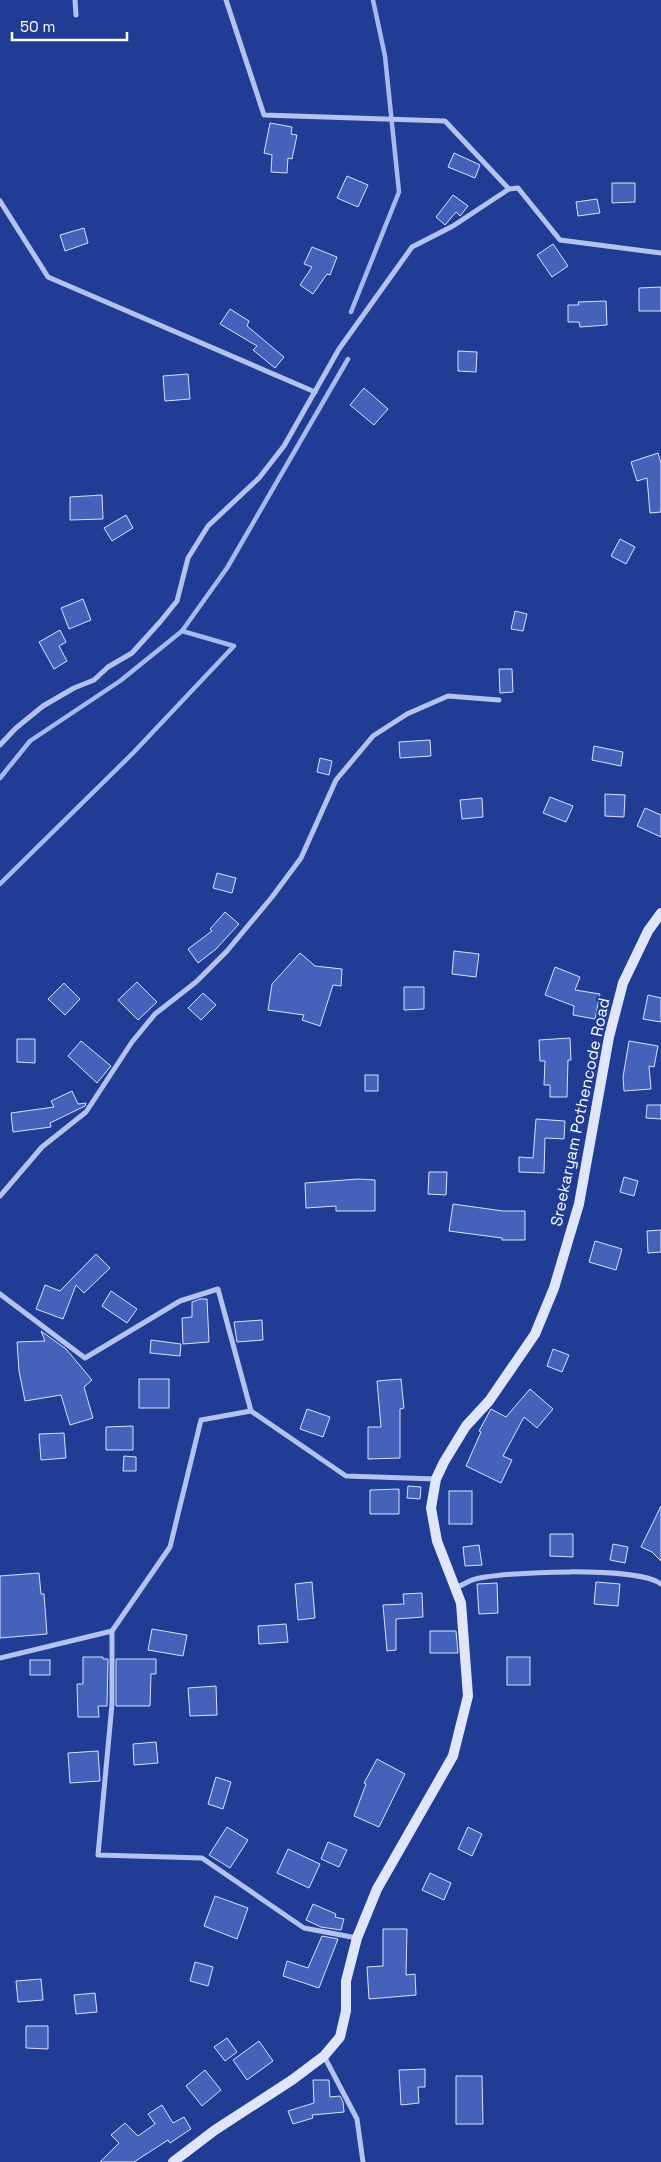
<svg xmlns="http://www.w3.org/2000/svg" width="661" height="2162" font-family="'Space Grotesk',sans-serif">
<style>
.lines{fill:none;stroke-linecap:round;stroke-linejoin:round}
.stream{stroke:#a7baef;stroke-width:4.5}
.building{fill:#4562ba;stroke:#d9e2fa}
.minor{stroke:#b3c2ee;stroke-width:5}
.secondary{stroke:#e0e6fa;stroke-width:10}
.labels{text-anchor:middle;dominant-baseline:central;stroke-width:4.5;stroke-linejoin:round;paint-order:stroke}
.street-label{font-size:16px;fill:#fff;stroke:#203c94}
</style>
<rect width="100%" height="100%" fill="#203c94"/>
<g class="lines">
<g class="stream">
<path d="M351,312l48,-120 -14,-136 -12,-56"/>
<path d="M0,778l30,-37 90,-60 62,-50"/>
<path d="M0,884l133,-131 101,-107 -52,-15 45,-63 121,-209"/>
</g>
</g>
<g class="building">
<path d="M270,123l22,4 -1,7 6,1 -5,24 -4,-1 -1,15 -16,-1 1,-17 -8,-2z"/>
<path d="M454,153l26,12 -5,13 -27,-11z"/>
<path d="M347,176l21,9 -10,22 -21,-9z"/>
<path d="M612,183h23v19l-23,1z"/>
<path d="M453,195l15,11 -8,10 -4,-4 -11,13 -9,-8z"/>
<path d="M597,199l3,14 -22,3 -2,-14z"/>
<path d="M84,228l4,15 -23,8 -5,-16z"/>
<path d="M553,244l15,22 -16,11 -15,-22z"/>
<path d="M312,247l25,10 -7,18 -3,-1 -14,20 -13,-9 12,-18 -8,-3z"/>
<path d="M661,287v24h-22v-23z"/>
<path d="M606,301l1,24 -27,2 -1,-5h-11v-17h11l-1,-3z"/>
<path d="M230,309l19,12 -2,5 37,31 -9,11 -22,-18 4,-4 -37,-22z"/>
<path d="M458,351l19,1 -1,20 -18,-1z"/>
<path d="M188,374l2,25 -25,2 -2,-25z"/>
<path d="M364,388l24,21 -14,16 -24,-20z"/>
<path d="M658,453l3,10v49l-11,1 -3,-35 -10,3 -6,-19z"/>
<path d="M102,495l1,24 -33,1v-23z"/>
<path d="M126,515l7,13 -21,13 -8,-13z"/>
<path d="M620,539l15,8 -9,17 -15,-8z"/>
<path d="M83,599l8,21 -22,9 -8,-21z"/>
<path d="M515,611l12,3 -4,17 -12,-2z"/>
<path d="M60,630l6,12 -7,4 8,15 -13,8 -15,-27z"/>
<path d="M499,669h13l1,23 -13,1z"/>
<path d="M430,740l1,16 -31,2 -1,-16z"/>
<path d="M594,746l29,6 -2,14 -29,-6z"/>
<path d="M320,758l12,3 -3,14 -12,-3z"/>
<path d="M605,794l20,1 -1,22 -19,-1z"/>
<path d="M550,797l23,9 -7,16 -23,-9z"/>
<path d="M482,798l1,19 -21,2 -2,-19z"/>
<path d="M645,808l16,7v22l-24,-11z"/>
<path d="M217,873l19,5 -4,15 -19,-5z"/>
<path d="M225,912l14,12 -23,25 -18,14 -10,-14 24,-18 -2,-2z"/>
<path d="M454,951l25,3 -3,23 -24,-3z"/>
<path d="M300,953l15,13 27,3 -1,17 -8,-1 -13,41 -18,-6 2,-5 -36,-5 4,-26z"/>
<path d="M555,967l25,10 -5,13 25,4 -5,25 -22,-4 1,-9 -29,-11z"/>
<path d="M137,982l20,20 -19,18 -20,-20z"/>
<path d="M64,983l16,16 -15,16 -17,-16z"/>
<path d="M404,987h20v22l-20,1z"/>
<path d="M203,993l13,12 -15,15 -13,-12z"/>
<path d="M648,995l13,3v24l-18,-3z"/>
<path d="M570,1038l1,22h-3l-1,37h-17v-12h-6l1,-24h-5l-1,-21z"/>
<path d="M17,1039h18v24l-18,-1z"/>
<path d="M81,1041l30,25 -14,17 -29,-27z"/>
<path d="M629,1041l29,5 -4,21 -5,-1 2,23 -27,2 -1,-14z"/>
<rect x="365" y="1075" width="13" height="16"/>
<path d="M72,1091l6,13 8,-1 -1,3 -35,17 1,4 -38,5 -2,-19 43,-6 -3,-6z"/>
<path d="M647,1105h14v14l-15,-1z"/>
<path d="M536,1119l29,2 -1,18 -19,-1 -1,35 -25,-1v-15l14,1z"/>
<path d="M429,1172h18l-1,23 -18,-1z"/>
<path d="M624,1177l14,4 -4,15 -14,-4z"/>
<path d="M358,1179l17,1v31h-39v-5l-30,2 -1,-25z"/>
<path d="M453,1204l50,7h22v29h-23v-2l-53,-7z"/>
<path d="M661,1230v22l-13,1 -1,-22z"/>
<path d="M595,1241l27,8 -6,21 -27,-8z"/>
<path d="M96,1254l14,14 -26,25 -8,-8 -13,34 -27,-10 9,-24 15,6z"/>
<path d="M111,1291l26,18 -10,14 -25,-17z"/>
<path d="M200,1299h7l2,43 -26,2 -1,-26 10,-1v-15z"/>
<path d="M262,1320l1,20 -26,2 -3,-20z"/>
<path d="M41,1331l25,18 26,31 -8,7 9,31 -23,7 -9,-30 -36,6 -6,-30 -2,-29 28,-1z"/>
<path d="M151,1340l30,4 -1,12 -30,-3z"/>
<path d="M553,1349l16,6 -7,17 -15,-6z"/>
<rect x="139" y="1379" width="30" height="29"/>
<path d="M401,1379l3,29 -4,1v49l-32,1v-32h13l-4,-46z"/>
<path d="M530,1389l23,20 -16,19 -13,-11 -21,39 9,4 -11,23 -35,-17 15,-34 -2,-1 12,-22 15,8z"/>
<path d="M307,1409l23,8 -7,20 -23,-8z"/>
<path d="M133,1426v24h-27v-23z"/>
<path d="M64,1433l2,25 -25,2 -2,-26z"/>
<path d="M124,1456l12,1v14h-13z"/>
<path d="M408,1486l13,1 -1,12 -13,-1z"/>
<path d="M399,1489v25h-29v-24z"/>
<rect x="449" y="1491" width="23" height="33"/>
<path d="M661,1506v55l-9,-9 -11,-5z"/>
<path d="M550,1534h23v23l-23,-1z"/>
<path d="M613,1544l15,3 -3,16 -15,-3z"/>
<path d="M479,1545l3,20 -17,1 -2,-19z"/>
<path d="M39,1573l2,21h3l3,40 -47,4v-62z"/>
<path d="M312,1582l3,36 -17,2 -3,-36z"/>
<path d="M596,1582l24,2 -2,22 -24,-2z"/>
<path d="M497,1583l1,30 -19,1 -2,-30z"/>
<path d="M422,1593l1,24 -27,2v31l-9,1 -4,-46 21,-1 -1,-10z"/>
<path d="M286,1624l2,18 -29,2 -1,-18z"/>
<path d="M152,1629l35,6 -4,21 -35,-6z"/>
<path d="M430,1631h26l2,22h-28z"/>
<path d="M83,1657h20v2h5l-1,47h-9l1,11h-21l-1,-33h6z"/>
<rect x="507" y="1657" width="23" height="28"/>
<path d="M116,1659h40v15h-5l-1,32h-34z"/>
<rect x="30" y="1660" width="20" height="15"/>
<path d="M216,1686l1,29 -27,1 -2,-28z"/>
<path d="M156,1742l2,21 -24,2 -1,-21z"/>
<path d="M98,1751l2,30 -30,2 -2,-30z"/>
<path d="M377,1759l28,15 -26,53 -25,-11 12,-32 -2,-1z"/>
<path d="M216,1777l15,5 -8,27 -15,-5z"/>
<path d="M227,1827l21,13 -18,28 -21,-13z"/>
<path d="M468,1827l14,7 -10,22 -14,-7z"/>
<path d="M328,1842l19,8 -8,17 -18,-8z"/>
<path d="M288,1849l32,15 -11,24 -32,-15z"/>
<path d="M430,1873l21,10 -7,17 -22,-10z"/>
<path d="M215,1896l33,12 -11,31 -33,-13z"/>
<path d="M313,1904l23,10 -1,3 9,2 -3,11 -20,-3 -15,-7z"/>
<path d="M383,1929h24l-1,46 9,-1 1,21 -47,4 -2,-32 16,-1z"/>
<path d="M322,1936l16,3 -19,49 -36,-12 4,-15 21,7z"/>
<path d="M195,1962l18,5 -5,19 -18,-5z"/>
<path d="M41,1979l2,21 -25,2 -2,-21z"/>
<path d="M95,1993l2,19 -21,2 -2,-19z"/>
<path d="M26,2026h22v23l-22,-1z"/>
<path d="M227,2038l10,14 -12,9 -11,-14z"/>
<path d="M259,2041l14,20 -26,19 -14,-20z"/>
<path d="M425,2069v18h-7l1,16 -18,2 -2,-35z"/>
<path d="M205,2070l16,20 -19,16 -16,-20z"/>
<path d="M456,2076h26l1,48h-27z"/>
<path d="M313,2080h16l1,17 10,-1 3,6 1,10 -32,3 1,3 -20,6 -5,-13 26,-8z"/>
<path d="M162,2105l11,18 11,-6 7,12 -21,14 -2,-3 -34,22h-34l19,-19 -8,-8 14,-12 13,13 17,-12 -7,-10z"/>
</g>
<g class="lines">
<g class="minor">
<path d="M75,0l1,15"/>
<path d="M226,0l38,115 181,6 64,68"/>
<path d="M0,201l48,76 267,115"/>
<path d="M0,745l16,-17 27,-22 31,-18 20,-8 14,-13 24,-14 28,-31 17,-21 11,-43 20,-32 51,-48 25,-32 55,-97 73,-102 41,-21 56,-37 9,-1 42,52 101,13"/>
<path d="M0,1196l42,-49 44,-35 46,-70 23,-28 41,-32 31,-31 45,-54 29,-39 35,-78 37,-44 34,-22 41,-18 51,4"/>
<path d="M0,1294l85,64 95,-57 38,-12 33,122 95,65 90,3"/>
<path d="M251,1411l-50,9 -31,127 -58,84v73l-14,151 104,3 102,70 53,10"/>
<path d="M455,1588c6,-2 12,-6 17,-8 29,-9 167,-14 189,4"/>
<path d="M0,1658l112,-27"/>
<path d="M324,2056l33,63 6,43"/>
</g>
<path class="secondary" d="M173,2162l42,-32 77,-50 32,-24 16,-19 6,-26v-30l11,-43 20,-49 76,-133 15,-60 -7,-93 -24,-62 -6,-33 5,-29 8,-17 22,-36 23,-25 46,-67 19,-46 25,-84 30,-167 14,-54 25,-52 13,-18"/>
</g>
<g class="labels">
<g class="street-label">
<text transform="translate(580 1112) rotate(-78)">Sreekaryam Pothencode Road</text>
</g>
</g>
<path d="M12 32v8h115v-8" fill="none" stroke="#ffffff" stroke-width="2.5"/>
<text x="20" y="32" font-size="15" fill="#ffffff" stroke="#203c94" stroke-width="4" paint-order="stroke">50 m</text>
</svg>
